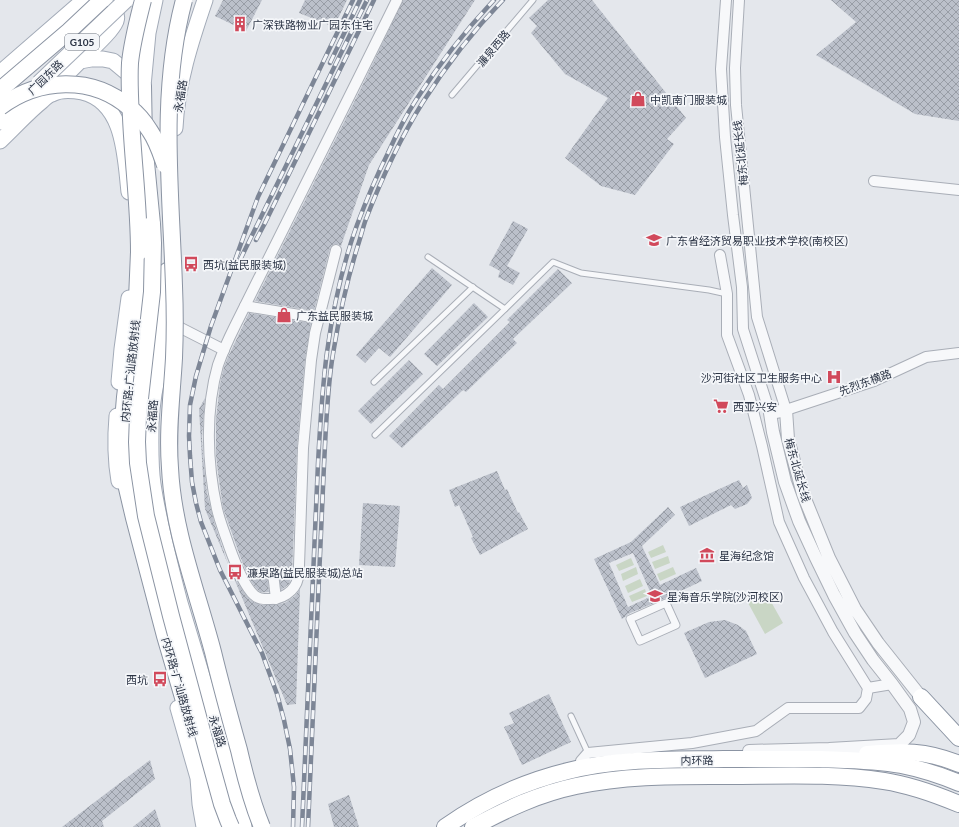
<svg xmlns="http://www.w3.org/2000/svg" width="959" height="827" font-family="Lato,'Noto Sans SC',sans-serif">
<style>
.pitch{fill:#c9d6c5}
.building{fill:url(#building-cross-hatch);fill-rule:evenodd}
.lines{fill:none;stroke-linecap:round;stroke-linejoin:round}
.service-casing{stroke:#a9aeb7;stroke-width:7}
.pedestrian-casing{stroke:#a9aeb7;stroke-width:9}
.minor-casing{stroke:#a9aeb7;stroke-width:12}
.tertiary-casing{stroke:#a9aeb7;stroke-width:14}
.primary-casing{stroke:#a3abb8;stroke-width:17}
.trunk-casing{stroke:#8b94a3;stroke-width:18}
.service{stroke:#f7f8fa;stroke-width:5}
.pedestrian{stroke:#f7f8fa;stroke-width:7}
.minor{stroke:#f7f8fa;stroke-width:10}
.tertiary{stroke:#f7f8fa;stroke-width:12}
.primary{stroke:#fff;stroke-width:15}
.trunk{stroke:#fff;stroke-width:16}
.rail-casing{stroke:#7d8696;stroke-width:4.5}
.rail{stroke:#f4f6f9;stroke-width:3;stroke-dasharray:9;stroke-linecap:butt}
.primary-bridge-casing{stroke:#a3abb8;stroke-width:17;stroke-linecap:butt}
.trunk-bridge-casing{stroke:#8b94a3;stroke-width:18;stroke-linecap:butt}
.primary-bridge{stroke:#fff;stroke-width:15}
.trunk-bridge{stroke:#fff;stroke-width:16}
.labels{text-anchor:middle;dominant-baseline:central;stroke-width:3.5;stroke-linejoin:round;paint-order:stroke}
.shield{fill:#f4f6f9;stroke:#676e7b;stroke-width:1}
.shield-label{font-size:10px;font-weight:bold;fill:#2b3445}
.poi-label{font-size:11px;fill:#2b3445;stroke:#f4f6f9;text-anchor:start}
.street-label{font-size:11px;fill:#2b3445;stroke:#f4f6f9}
</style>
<defs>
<pattern id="building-cross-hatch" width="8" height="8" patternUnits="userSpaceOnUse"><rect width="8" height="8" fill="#bbc0ca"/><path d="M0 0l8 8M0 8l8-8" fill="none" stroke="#989da6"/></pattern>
</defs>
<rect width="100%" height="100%" fill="#e4e7ec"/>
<g class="pitch">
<path d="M663,545l3,7 -15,6 -3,-6z"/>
<path d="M668,556l2,7 -15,6 -3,-7z"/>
<path d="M631,558l3,7 -15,6 -3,-6z"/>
<path d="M636,567l2,7 -15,7 -2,-7z"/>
<path d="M673,567l3,7 -16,7 -3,-7z"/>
<path d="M640,579l3,7 -15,7 -3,-7z"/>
<path d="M645,589l2,7 -15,6 -3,-6z"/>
<path d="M765,591l18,32 -18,11 -18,-33z"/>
</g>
<g class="building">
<path d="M223,0h39l-16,31 -31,-15z"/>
<path d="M305,0h42l-13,27 -35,-14z"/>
<path d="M403,0h72l-106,165 -28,81 -3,-2h-3l-3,1 -2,3 -16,63 -59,-10 109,-219z"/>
<path d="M548,0h44l94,118 -19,21 7,5 -39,51 -34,-9 -36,-28 43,-60 -43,-24 -34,-41 6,-7 -8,-8z"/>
<path d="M831,0h128v121l-44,-7 -99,-59 40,-33z"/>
<path d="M513,221l15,8 -21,37 13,7 -7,12 -15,-8 2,-6 -11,-6z"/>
<path d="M432,268l20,17 -62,72 -11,-9 -14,15 -9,-8z"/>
<path d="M558,269l14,14 -59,56 4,4 -51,49 -3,-2 -61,58 -13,-12 50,-51 4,4 67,-67 -3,-2z"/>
<path d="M474,303l14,14 -51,49 -13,-12z"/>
<path d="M249,313l62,10 -6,36 -8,88 -5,127 -3,10 -8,6 -3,-21 -2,-2h-3l-4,1 -2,3v3l2,18h-9l-5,-5 -7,-11 -8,-20 -17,-48 -5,-35 -2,-18v-36l4,-35 4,-17 4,-10z"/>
<path d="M409,360l14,14 -52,50 -13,-13z"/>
<path d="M205,398l-3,39 1,19 4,37 8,32 12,36 10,21 8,12 5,6 5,3 7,2h14l9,-2 10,-7 5,-7 -4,115 -9,1 -82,-196 -6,-100z"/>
<path d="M497,471l8,19 2,-1 11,24 1,-1 9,17 -48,26 -9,-17 2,-1 -14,-32 -4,2 -6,-17z"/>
<path d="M739,480l4,8 4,-3 5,13 -5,6 -12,5 -4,-4 -42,21 -9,-19z"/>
<path d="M363,503l37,3 -5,61 -36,-2z"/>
<path d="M668,507l7,8 -33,31 18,39 36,-17 6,13 -36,17 -38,16 -3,3 -3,2 -28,-60 37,-17zM633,553l19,43 -24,11 -19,-44z"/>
<path d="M725,620l13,5 8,6 11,23 -52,24 -21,-45 25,-11z"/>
<path d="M549,694l22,48 -49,23 -18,-38 10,-4 -5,-10z"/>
<path d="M150,760l5,19 -53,42 2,6h-42z"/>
<path d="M349,795l10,32h-25l-6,-23z"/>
<path d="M155,809l6,18h-28z"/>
</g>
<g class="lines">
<g class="service-casing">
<g id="service">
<path d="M452,95l81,-95"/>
<path d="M428,257l77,52 48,-47 28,11 128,17 18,4"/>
<path d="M374,382l99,-95"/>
<path d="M375,435l130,-126"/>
<path d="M571,716l17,37"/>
</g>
</g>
<g class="pedestrian-casing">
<path id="pedestrian" d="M666,603l10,22 -36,16 -10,-22z"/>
</g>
<g class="minor-casing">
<g id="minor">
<path d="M726,0l-5,69 4,68 8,78 9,72 1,42 27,84"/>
<path d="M739,0l-4,68 1,37 21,212 29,93 88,-29 52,-24 33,-4"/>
<path d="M874,181l85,9"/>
<path d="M336,250l-21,83 -4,27 -8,88 -4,118c0,4 0,9 -1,12 -3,14 -17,22 -30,21 -5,0 -10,0 -14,-4 -11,-10 -20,-35 -25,-49 -4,-12 -9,-24 -12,-37 -10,-45 -12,-99 1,-144 5,-14 11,-27 17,-39l123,-247 39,-79"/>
<path d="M245,306l73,12"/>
<path d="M175,325l49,25"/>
<path d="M273,573l3,26"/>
<path d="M868,688l24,-4"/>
<path d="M581,761l7,-8 104,-10 64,-12 32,-23h71l7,-9 2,-11 -35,-56 -29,-54 -25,-56 -17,-76 -13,-51 -22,-60v-41l-7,-39"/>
</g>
</g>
<g class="tertiary-casing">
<path id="tertiary" d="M749,751l80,-2 70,-4 10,-10 5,-13 -4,-13 -18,-25 -19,-24 -18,-27 -21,-38 -18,-37 -17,-37 -14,-39 -12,-50 -3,-19 16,-3 2,29 15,55 26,64 26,51 23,34 43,54"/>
</g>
<g class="primary-casing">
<g id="primary">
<path d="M80,61c9,-10 31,-28 36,-40 1,-3 1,-6 -1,-9 -6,-12 -18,1 -25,7"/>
<path d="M0,73l84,-73"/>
<path d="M51,90l29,-29 11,-2h12l10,2 24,20"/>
<path d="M139,98l4,-12 5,-53 7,-33"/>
<path d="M0,122l29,-29"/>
<path d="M175,128c2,-44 16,-87 30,-128"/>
<path d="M0,141c14,-13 27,-28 42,-40 3,-3 6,-6 10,-7 9,-5 20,-4 30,-2 43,10 43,65 47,100"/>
<path d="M160,369c-6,18 -8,36 -9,54 0,21 -1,41 2,61 6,40 17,80 27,119l60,199 4,25"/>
<path d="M119,382l3,-33 7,-51"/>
<path d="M117,416c-2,23 -2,42 2,65"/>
<path d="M178,708l20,70 2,26 4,23"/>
</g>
</g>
<g class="trunk-casing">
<g id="trunk">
<path d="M143,86l1,56 8,82"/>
<path d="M139,252l-2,47 -12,98 -2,24 1,43 2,20 8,34 31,118 43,147 10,44"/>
<path d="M156,380l6,-35 5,-74"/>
<path d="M921,697l38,41"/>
<path d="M222,743l5,64"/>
<path d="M867,754c35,-3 59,-4 92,10"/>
<path d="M445,827c37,-26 78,-45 123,-56 50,-13 104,-11 156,-12 32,0 64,0 96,0 27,1 55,1 81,6 20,4 39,10 58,18"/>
<path d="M473,827c34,-18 65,-33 103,-41 50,-11 100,-10 151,-10 52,0 105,-3 157,5 26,4 51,13 75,23"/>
</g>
</g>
<use href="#service" class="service"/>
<use href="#pedestrian" class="pedestrian"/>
<use href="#minor" class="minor"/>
<use href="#tertiary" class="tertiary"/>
<use href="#primary" class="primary"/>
<use href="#trunk" class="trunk"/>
<g class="rail-casing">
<g id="rail">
<path d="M330,63l30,-63"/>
<path d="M256,240l8,-15 110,-225"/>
<path d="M240,260l127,-260"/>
<path d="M293,827l1,-40 -4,-38 -6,-29 -7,-26 -15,-41 -42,-83 -19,-48 -5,-19 -4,-21 -2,-26 -1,-20 1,-31 6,-29 15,-50 47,-129 95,-197"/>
<path d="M302,827l16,-364c2,-37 4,-74 9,-111 6,-43 15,-86 30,-127 9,-24 19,-48 31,-72 8,-18 17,-36 28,-53 23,-36 49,-69 78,-100"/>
<path d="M308,827l16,-362c2,-37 3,-75 9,-111 6,-37 14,-74 25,-109 3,-9 5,-18 8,-26 15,-39 35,-82 57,-117 23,-36 50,-71 80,-102"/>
</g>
</g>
<use href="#rail" class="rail"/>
<g class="primary-bridge-casing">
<path id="primary-bridge" d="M39,83l87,-83"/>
</g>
<g class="trunk-bridge-casing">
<g id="trunk-bridge">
<path d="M184,0c-25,94 -13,191 -10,286 1,24 1,48 0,72 -2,36 -7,73 -4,110 3,63 27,123 43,184 8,33 17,66 26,98 6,26 13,53 23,77"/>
<path d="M0,90l69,-59 33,-31"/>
<path d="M0,107c39,-29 92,-32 130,1 8,6 15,15 20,23 7,10 11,23 15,34"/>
<path d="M152,224l1,19 -1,49 -14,124 -1,26 1,21 8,53 25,100 38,141 13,47 6,16 3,7"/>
<path d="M139,252c0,-45 -6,-90 -8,-134 -1,-19 -2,-37 -1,-55 2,-21 8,-43 13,-63"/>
</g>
</g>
<use href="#primary-bridge" class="primary-bridge"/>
<use href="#trunk-bridge" class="trunk-bridge"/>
</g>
<defs>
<g id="building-bare" transform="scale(1.2)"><path d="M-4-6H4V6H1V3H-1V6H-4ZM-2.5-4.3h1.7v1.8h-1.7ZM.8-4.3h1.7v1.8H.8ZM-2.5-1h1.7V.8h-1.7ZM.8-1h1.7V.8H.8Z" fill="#d1495b" stroke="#f4f6f9" stroke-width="2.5" paint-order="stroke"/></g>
<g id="shop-bare" transform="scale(1.2)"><path d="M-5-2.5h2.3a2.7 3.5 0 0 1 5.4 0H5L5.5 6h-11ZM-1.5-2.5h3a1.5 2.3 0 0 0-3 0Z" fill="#d1495b" stroke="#f4f6f9" stroke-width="2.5" paint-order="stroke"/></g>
<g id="school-bare" transform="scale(1.2)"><path d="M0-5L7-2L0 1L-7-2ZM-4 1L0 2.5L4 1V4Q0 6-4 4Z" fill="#d1495b" stroke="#f4f6f9" stroke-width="2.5" paint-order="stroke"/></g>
<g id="bus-bare" transform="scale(1.2)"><path d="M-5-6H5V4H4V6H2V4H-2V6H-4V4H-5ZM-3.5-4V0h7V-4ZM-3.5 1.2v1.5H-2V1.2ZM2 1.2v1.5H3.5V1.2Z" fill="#d1495b" stroke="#f4f6f9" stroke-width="2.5" paint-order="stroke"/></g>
<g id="hospital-bare" transform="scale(1.2)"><path d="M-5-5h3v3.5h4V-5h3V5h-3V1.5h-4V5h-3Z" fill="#d1495b" stroke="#f4f6f9" stroke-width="2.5" paint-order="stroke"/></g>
<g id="supermarket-bare" transform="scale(1.2)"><path d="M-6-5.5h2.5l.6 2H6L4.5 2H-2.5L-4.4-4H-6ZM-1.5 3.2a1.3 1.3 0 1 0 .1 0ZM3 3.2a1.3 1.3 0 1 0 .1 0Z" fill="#d1495b" stroke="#f4f6f9" stroke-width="2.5" paint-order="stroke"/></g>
<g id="museum-bare" transform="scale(1.2)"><path d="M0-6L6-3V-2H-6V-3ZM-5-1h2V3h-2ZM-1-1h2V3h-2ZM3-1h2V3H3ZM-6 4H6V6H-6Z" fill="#d1495b" stroke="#f4f6f9" stroke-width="2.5" paint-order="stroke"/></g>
<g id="university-bare" transform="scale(1.2)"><path d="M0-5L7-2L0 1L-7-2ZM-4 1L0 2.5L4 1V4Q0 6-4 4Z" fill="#d1495b" stroke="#f4f6f9" stroke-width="2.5" paint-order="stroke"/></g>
</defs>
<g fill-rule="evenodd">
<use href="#building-bare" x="240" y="24"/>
<use href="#shop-bare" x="638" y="99"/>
<use href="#school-bare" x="654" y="240"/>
<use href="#bus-bare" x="191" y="264"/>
<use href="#shop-bare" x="284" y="315"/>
<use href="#hospital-bare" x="834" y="377"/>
<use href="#supermarket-bare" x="721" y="406"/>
<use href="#museum-bare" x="707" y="555"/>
<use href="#bus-bare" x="235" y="572"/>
<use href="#university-bare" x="655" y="596"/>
<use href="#bus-bare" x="160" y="679"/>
</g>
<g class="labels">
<rect class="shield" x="65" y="34" width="34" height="16" rx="3"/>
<g class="shield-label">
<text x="82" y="42">G105</text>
</g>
<g class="poi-label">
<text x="252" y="24">广深铁路物业广园东住宅</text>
<text x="650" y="99">中凯南门服装城</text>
<text x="666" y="240">广东省经济贸易职业技术学校(南校区)</text>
<text x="203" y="264">西坑(益民服装城)</text>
<text x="296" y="315">广东益民服装城</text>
<text x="822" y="377" text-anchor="end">沙河街社区卫生服务中心</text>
<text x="733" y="406">西亚兴安</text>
<text x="719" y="555">星海纪念馆</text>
<text x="247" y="572">濂泉路(益民服装城)总站</text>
<text x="667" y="596">星海音乐学院(沙河校区)</text>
<text x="148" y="679" text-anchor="end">西坑</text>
</g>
<g class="street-label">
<text transform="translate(493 48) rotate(-50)">濂泉西路</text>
<text transform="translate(45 77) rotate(-44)">广园东路</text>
<text transform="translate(180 96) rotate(-81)">永福路</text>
<text transform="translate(740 153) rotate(-96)">梅东北延长线</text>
<text transform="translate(130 371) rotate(-84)">内环路-广汕路放射线</text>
<text transform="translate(865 382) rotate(-20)">先烈东横路</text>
<text transform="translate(152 416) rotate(-86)">永福路</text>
<text transform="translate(798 470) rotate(74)">梅东北延长线</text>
<text transform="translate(180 687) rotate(74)">内环路-广汕路放射线</text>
<text transform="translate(218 731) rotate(73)">永福路</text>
<text transform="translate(697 760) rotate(-1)">内环路</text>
</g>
</g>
</svg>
